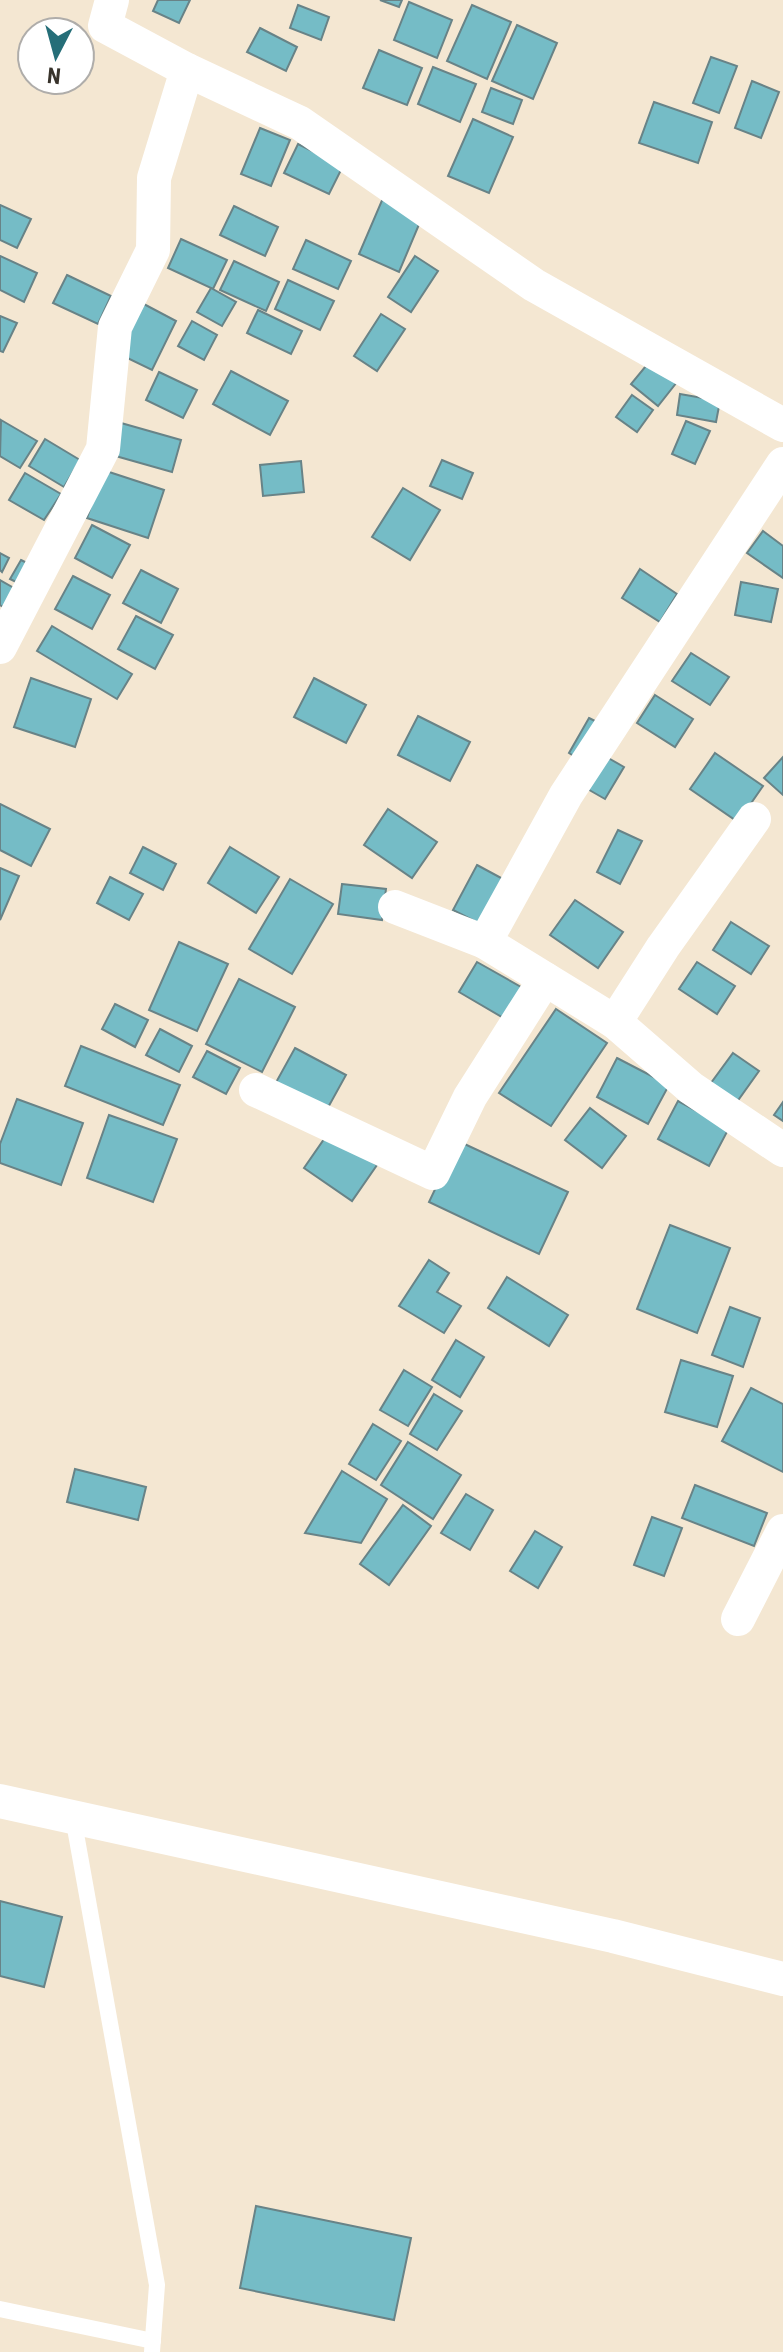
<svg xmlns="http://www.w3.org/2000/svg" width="783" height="2352" font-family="'Roboto Condensed',sans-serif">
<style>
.building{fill:#75bcc6;stroke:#688387;stroke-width:2}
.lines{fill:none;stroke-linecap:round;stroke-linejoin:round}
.lane{stroke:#fff;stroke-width:16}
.street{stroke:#fff;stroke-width:34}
</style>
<rect width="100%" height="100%" fill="#f4e7d2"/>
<g class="building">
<path d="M158,0h32l-11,23 -26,-12z"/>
<path d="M380,0h22l-3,7z"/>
<path d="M409,2l43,18 -15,38 -43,-18z"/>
<path d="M298,5l31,12 -8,23 -31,-12z"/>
<path d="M472,5l39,17 -24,57 -40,-18z"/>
<path d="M517,25l40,18 -24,56 -41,-18z"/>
<path d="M260,28l37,19 -11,24 -39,-19z"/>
<path d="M379,50l43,18 -15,37 -44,-17z"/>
<path d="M711,57l26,9 -18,47 -26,-10z"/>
<path d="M433,67l43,17 -16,38 -42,-18z"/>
<path d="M752,81l27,11 -18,46 -26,-10z"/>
<path d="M491,88l31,12 -9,24 -31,-12z"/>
<path d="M654,102l58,20 -14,41 -59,-20z"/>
<path d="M473,119l40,18 -24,56 -41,-17z"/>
<path d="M260,128l30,12 -19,46 -30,-12z"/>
<path d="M298,144l45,22 -14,28 -45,-21z"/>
<path d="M383,198l40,17 -24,57 -40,-18z"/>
<path d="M0,205l31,14 -14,29 -17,-8z"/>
<path d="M234,206l44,21 -13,29 -45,-21z"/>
<path d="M181,239l46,21 -14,29 -45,-21z"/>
<path d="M306,240l45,21 -13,28 -45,-20z"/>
<path d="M0,256l37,17 -13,29 -24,-12z"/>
<path d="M415,256l23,15 -27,41 -23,-15z"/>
<path d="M234,261l45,21 -13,29 -46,-21z"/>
<path d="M67,275l44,21 -13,28 -45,-21z"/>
<path d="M288,280l46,21 -14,29 -45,-21z"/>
<path d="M211,288l25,14 -14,24 -25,-14z"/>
<path d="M140,302l36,19 -24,49 -37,-18z"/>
<path d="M258,310l44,21 -11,23 -44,-21z"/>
<path d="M381,314l24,15 -28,42 -23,-15z"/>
<path d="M0,316l17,7 -14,29 -3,-1z"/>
<path d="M192,321l25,14 -13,25 -26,-14z"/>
<path d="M655,355l26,22 -23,29 -27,-22z"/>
<path d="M231,371l57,30 -18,34 -57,-31z"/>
<path d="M159,372l38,18 -14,28 -37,-18z"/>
<path d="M680,394l40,7 -4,21 -39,-7z"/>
<path d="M632,395l21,15 -16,22 -21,-15z"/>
<path d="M1,420l36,21 -17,27 -20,-12z"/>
<path d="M114,421l67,19 -9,32 -67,-19z"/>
<path d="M686,421l24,10 -15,33 -23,-10z"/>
<path d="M45,439l35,21 -16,27 -35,-21z"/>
<path d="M442,460l31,13 -11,26 -32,-13z"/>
<path d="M301,461l3,31 -41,4 -3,-31z"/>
<path d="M103,470l61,20 -16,48 -61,-20z"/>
<path d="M25,473l36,21 -17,26 -35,-20z"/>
<path d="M403,488l37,22 -30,50 -38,-23z"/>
<path d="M92,525l38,20 -18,33 -37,-20z"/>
<path d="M763,531l20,15v32l-36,-25z"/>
<path d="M0,553l9,5 -7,14 -2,-2z"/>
<path d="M21,560l14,7 -11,19 -14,-7z"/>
<path d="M640,569l37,25 -17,28 -38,-24z"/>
<path d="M141,570l37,19 -17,34 -38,-20z"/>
<path d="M73,576l37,19 -18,34 -37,-20z"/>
<path d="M0,580l21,12 -11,19 -10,-6z"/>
<path d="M741,582l37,7 -7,33 -36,-7z"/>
<path d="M136,616l37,19 -18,34 -37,-20z"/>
<path d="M52,626l80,48 -15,25 -80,-48z"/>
<path d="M691,653l38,24 -19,28 -38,-24z"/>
<path d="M31,678l60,21 -16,48 -61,-20z"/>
<path d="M314,678l52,27 -20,38 -52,-26z"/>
<path d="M655,695l38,24 -18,28 -38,-24z"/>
<path d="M418,716l52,26 -20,39 -52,-26z"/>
<path d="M589,718l12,6 -21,36 -11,-7z"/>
<path d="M715,753l48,33 -25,36 -48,-33z"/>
<path d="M603,755l21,12 -19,32 -21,-12z"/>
<path d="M783,757v38l-19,-17z"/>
<path d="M0,804l50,25 -19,37 -31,-16z"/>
<path d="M388,809l49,33 -25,36 -48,-33z"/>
<path d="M618,830l24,11 -22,43 -23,-12z"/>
<path d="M143,847l33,17 -13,26 -33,-17z"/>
<path d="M230,847l49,30 -23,36 -48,-30z"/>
<path d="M477,865l26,14 -23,45 -27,-14z"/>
<path d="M0,868l19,8 -19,44z"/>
<path d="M110,877l33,17 -14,26 -32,-17z"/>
<path d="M290,879l43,25 -41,70 -43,-25z"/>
<path d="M342,884l44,5 -4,31 -44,-6z"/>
<path d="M575,900l48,32 -25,36 -48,-33z"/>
<path d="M731,922l38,24 -18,28 -38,-24z"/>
<path d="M179,942l49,22 -31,67 -48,-21z"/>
<path d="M477,962l53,30 -18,31 -53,-31z"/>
<path d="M697,962l38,24 -18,28 -38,-25z"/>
<path d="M239,979l56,28 -33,65 -56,-28z"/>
<path d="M115,1004l33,16 -13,27 -33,-18z"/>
<path d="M556,1009l51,34 -56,83 -52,-33z"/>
<path d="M160,1029l32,17 -13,26 -33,-17z"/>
<path d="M81,1046l99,39 -17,40 -98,-39z"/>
<path d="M295,1048l51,27 -21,38 -51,-27z"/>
<path d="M207,1051l33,17 -14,26 -33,-17z"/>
<path d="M733,1053l26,18 -25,35 -26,-19z"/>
<path d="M617,1058l52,27 -21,39 -51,-27z"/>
<path d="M17,1099l66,24 -22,62 -61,-22v-19z"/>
<path d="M678,1101l51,27 -20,38 -51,-27z"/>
<path d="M783,1102v19l-9,-6z"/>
<path d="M590,1108l36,28 -24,32 -37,-28z"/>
<path d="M109,1115l68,24 -24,63 -66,-24z"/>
<path d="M329,1132l48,33 -25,36 -48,-33z"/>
<path d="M458,1141l110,51 -29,62 -110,-52z"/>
<path d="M670,1225l60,23 -33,85 -60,-24z"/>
<path d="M429,1260l20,13 -12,19 24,14 -17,27 -45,-27z"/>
<path d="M507,1277l61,38 -19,31 -61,-38z"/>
<path d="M730,1307l30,11 -17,49 -31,-12z"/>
<path d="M456,1340l28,17 -24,40 -28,-17z"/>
<path d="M681,1360l52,16 -16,51 -52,-15z"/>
<path d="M404,1370l28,17 -24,39 -28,-16z"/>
<path d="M751,1388l32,16v68l-61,-31z"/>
<path d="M434,1394l28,17 -25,39 -27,-16z"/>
<path d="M373,1424l28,17 -25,39 -27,-16z"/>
<path d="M408,1442l53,33 -28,44 -52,-34z"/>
<path d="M75,1469l71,18 -8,33 -71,-18z"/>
<path d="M342,1471l45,28 -26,44 -56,-10z"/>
<path d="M695,1485l72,28 -13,33 -72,-28z"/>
<path d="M466,1494l27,16 -23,40 -29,-17z"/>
<path d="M403,1505l28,21 -42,59 -29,-21z"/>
<path d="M652,1517l30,11 -18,48 -30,-11z"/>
<path d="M535,1531l27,16 -24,41 -28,-17z"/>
<path d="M0,1901l62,16 -18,70 -44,-11z"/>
<path d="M256,2206l155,32 -17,82 -154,-32z"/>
</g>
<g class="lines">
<g class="lane">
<path d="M73,1817l84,468 -5,67"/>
<path d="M0,2309l153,32"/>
</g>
<g class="street">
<path d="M112,0l-7,26 82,44 113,53 234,162 249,140"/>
<path d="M0,647l103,-198 12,-122 38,-77 1,-72 33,-108"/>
<path d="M754,819l-91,128 -48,75 -130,-80 81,-147 217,-331"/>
<path d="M395,907l90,35"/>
<path d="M615,1022l76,66 92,62"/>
<path d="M256,1090l177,83 37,-76 75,-118"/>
<path d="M738,1619l45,-88"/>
<path d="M0,1801l613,135 170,43"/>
</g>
</g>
<g transform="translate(56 56) rotate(186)"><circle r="38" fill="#ffffff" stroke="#afadaa" stroke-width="2"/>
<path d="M0-6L14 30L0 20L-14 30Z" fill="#256e78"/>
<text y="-12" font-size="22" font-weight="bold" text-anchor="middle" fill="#38332b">N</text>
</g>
</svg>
